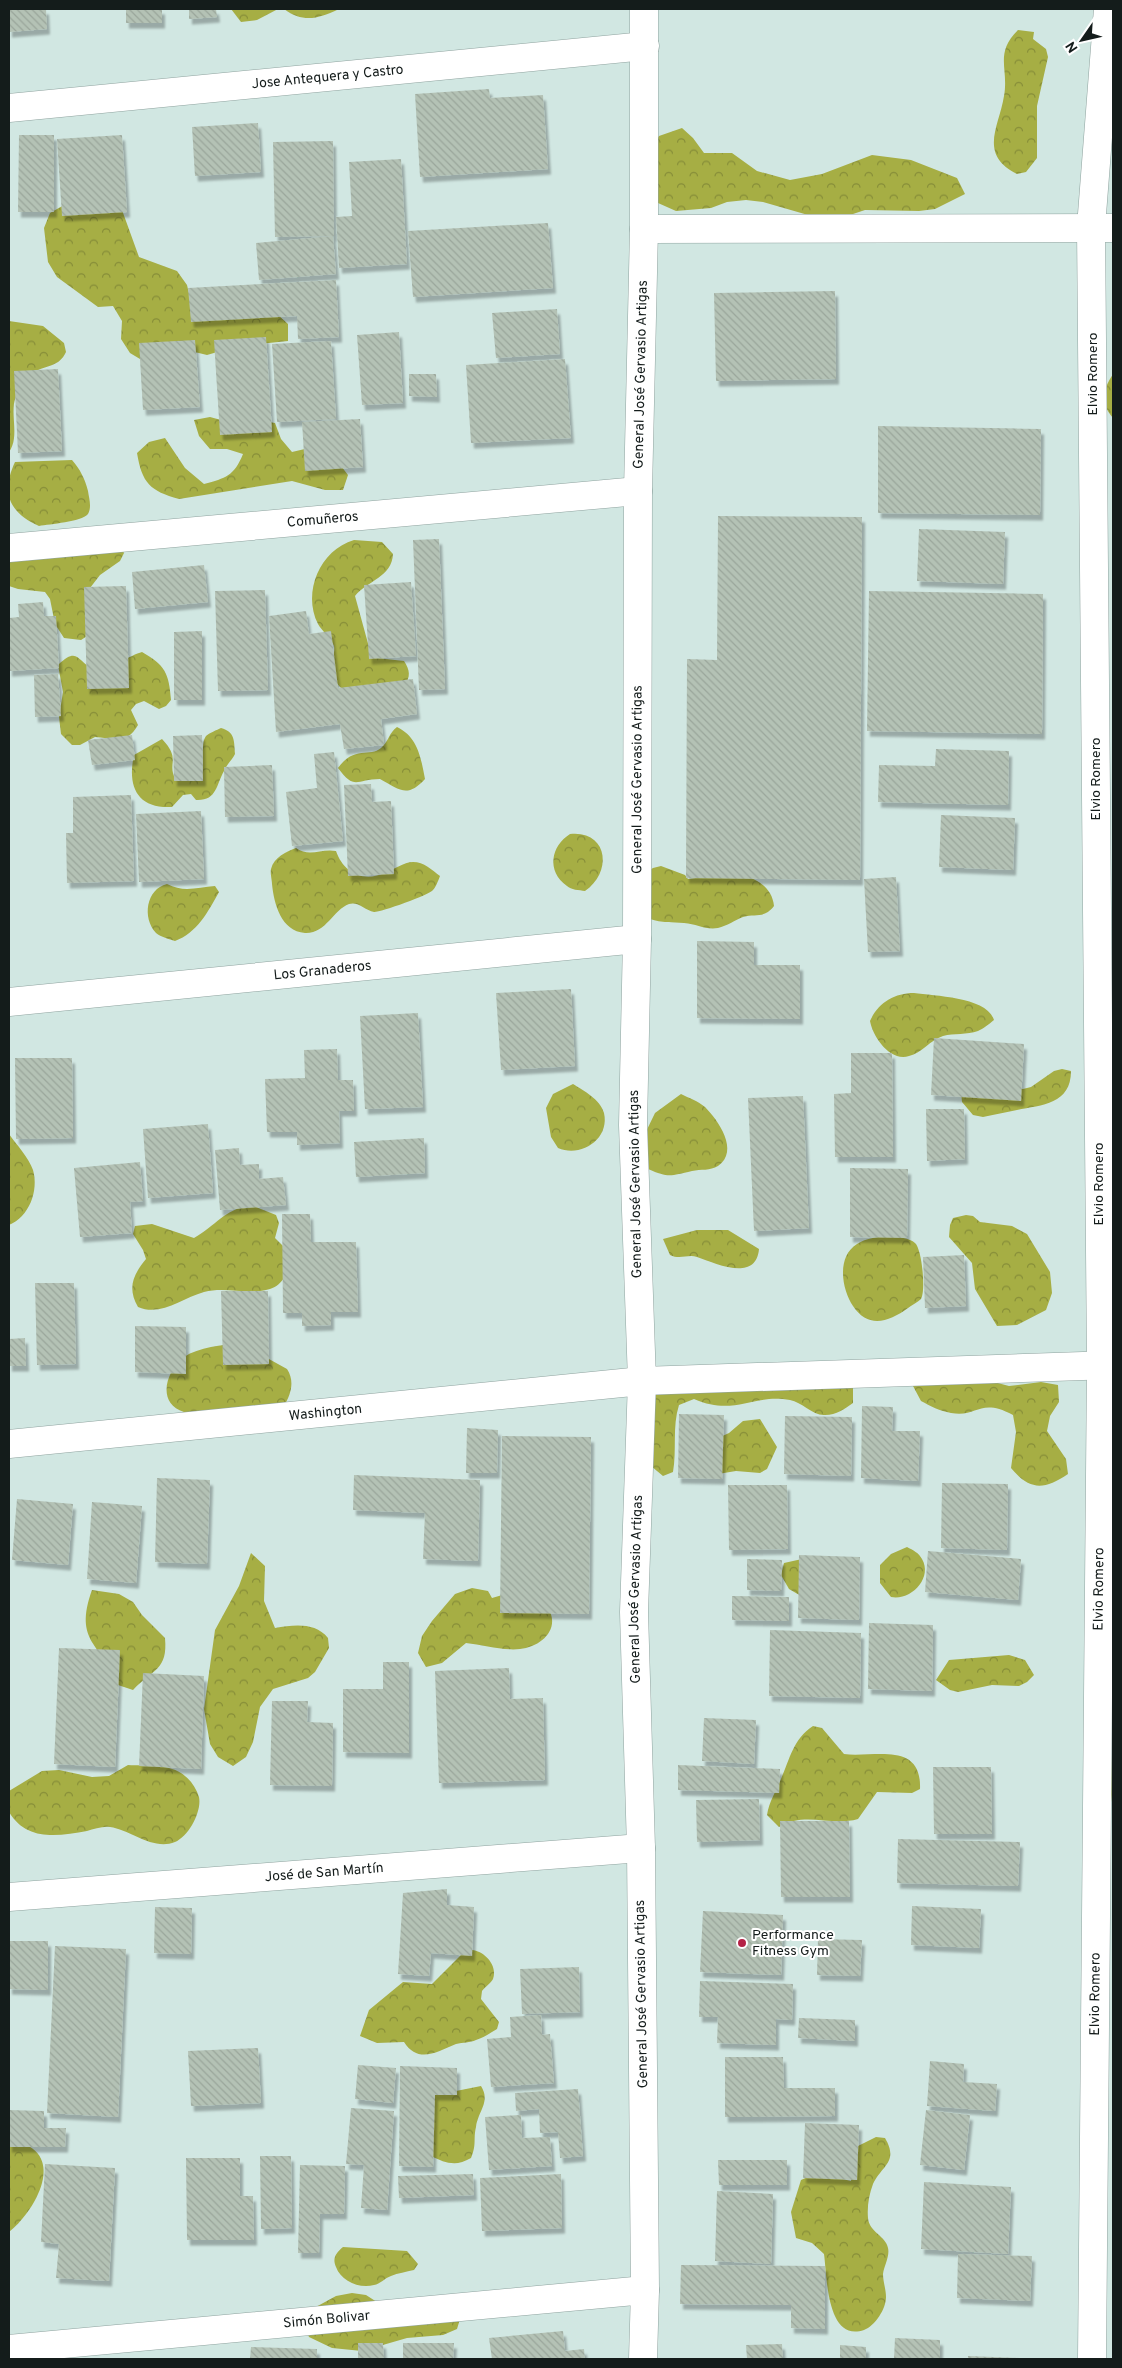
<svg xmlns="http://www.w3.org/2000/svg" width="1122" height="2368" font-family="Overpass,sans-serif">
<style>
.forest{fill:url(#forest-crowns)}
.building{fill:url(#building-back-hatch);filter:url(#shadow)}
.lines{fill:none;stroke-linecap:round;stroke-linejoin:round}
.minor-casing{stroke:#8fa39f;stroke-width:29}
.minor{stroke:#fff;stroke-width:28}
.poi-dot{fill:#b42246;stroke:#fff;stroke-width:2}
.labels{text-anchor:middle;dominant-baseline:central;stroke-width:4;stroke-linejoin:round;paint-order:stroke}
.street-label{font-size:14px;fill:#141c1b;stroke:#fff}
.poi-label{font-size:14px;fill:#141c1b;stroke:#fff;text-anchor:start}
</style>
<defs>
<pattern id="forest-crowns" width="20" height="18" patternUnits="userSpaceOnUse" patternTransform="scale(1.25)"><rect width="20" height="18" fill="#a6ae44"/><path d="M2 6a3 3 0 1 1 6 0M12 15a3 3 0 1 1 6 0" fill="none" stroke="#868d38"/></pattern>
<pattern id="building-back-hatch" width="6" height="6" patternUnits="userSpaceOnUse" patternTransform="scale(1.25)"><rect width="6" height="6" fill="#b4c2b5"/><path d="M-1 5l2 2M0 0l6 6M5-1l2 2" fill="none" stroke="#9aa69b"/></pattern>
<filter id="shadow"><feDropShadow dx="3" dy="5.5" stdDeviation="1" flood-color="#0004"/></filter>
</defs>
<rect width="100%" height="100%" fill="#d1e7e2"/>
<g class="forest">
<path d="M231,9h47l-21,11 -16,2z"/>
<path d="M284,9h55c-21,10 -36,14 -55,0z"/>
<path d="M1018,30l16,2 -1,7 13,10 2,8 -11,49v52l-11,14 -9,2c-39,-20 -18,-47 -13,-78 5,-28 -10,-42 14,-66z"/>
<path d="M682,128l11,10 11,15h28l25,18 33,9 32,-6 50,-19 39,5 46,18 8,16 -30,15 -16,2 -54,-1 -15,5 -35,2 -52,-15 -17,-2 -19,2 -16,6 -35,3 -18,-8 -12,-12v-33l13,-22z"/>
<path d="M80,196l42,14 17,47 38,14 10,14 7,30 83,-1 11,10v17l-50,5 -31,9 -33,-8 -29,15 -15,-9 -9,-14 1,-18 -9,-15 -15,1 -41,-30 -9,-15 -4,-34 6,-15z"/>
<path d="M9,321l34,5 21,17 2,9c-7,15 -19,13 -32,20 -6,4 -14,16 -17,22 -9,17 4,42 -8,58z"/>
<path d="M1113,374v44c-14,-17 -11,-26 0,-44z"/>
<path d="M210,417l33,9 15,-6 17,3 6,16 11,13 17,-4 29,14 10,13 -5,15h-18l-33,-9 -113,18c-29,-8 -37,-16 -42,-46l12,-11 16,-4 20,30 19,16c22,-6 30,-8 39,-30l-16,-5h-17l-11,-13 -5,-16z"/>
<path d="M72,460c8,9 13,19 16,31 1,7 4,16 0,23 -7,8 -38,10 -49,12 -31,-14 -38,-34 -24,-64z"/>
<path d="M354,540l28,2 11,12c-1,23 -26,27 -38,42l14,51 8,11 27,3c6,9 7,16 0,25l-53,10c-13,-9 -21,-18 -19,-35 1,-5 3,-9 2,-15 -3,-8 -12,-15 -16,-22 -16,-32 2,-74 36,-84z"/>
<path d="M120,546l4,7 -4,8 -20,14 -10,13 5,43 -14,9 -17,-2 -9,-14 -5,-25 -5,-7 -27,-3 -9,-3v-28z"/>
<path d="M142,652c23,13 27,21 29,48l-5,6 -7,3 -15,-8 -8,3 -5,6 7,15c-11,20 -25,13 -43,12l-15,8h-8l-11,-11 -2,-17 4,-25 -5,-27c21,-20 19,-2 36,4 10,4 36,-14 48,-17z"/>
<path d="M397,727c21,10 24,31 28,52 -18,20 -26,10 -45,0 -24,0 -25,12 -42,-11 17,-24 34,-9 45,-22 6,-6 6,-13 14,-19z"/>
<path d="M221,728c14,4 13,12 14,26 -3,6 -8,10 -11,17 -8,14 -7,30 -28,29l-5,-6 -8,1 -11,12c-35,2 -45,-21 -38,-52l28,-16c20,21 4,24 14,41l25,-2c4,-12 -1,-34 5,-42 3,-3 11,-6 15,-8z"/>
<path d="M570,834c38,-4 43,38 15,57 -6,-1 -14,-1 -18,-5 -21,-15 -16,-40 3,-52z"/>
<path d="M296,848c14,10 25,0 40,3 7,21 27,32 48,22 9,-3 20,-11 29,-11 11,0 19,8 27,14 -2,5 -4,11 -7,14 -3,5 -55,23 -59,22 -9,-2 -16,-11 -25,-8 -16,6 -23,30 -44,29 -24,-2 -31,-29 -33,-49 0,-4 -2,-11 -1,-15 3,-12 15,-17 25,-21z"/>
<path d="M661,866l24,9 3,4c12,-1 34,-6 43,-5 21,1 41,11 43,32 -10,13 -18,7 -31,11 -8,3 -16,9 -25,11 -13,2 -21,-4 -34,-5 -12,-1 -22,0 -34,-4l-11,-42 14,-9z"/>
<path d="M167,884c17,9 31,3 48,2l4,6c-11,20 -22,41 -44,49 -6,-2 -14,-4 -19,-8 -14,-15 -10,-44 11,-49z"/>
<path d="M914,993c21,3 73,4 80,27 -5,4 -11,9 -16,11 -11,4 -24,2 -35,5 -13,4 -21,17 -34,20 -19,6 -36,-19 -39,-35 8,-18 24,-28 44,-28z"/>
<path d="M1062,1069l9,2c0,33 -29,34 -54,39 -11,2 -23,5 -34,7l-10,-2 -11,-13 -1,-10 43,-5 19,2 8,-2 23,-16z"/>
<path d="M573,1084c11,7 27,15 31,29 6,26 -23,45 -46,35l-7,-11 -5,-29 7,-14z"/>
<path d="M681,1094c8,4 17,7 24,13 13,13 35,44 13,59 -8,5 -17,3 -26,5 -22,5 -23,7 -44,-2l-8,-25 15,-31z"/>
<path d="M9,1134c7,10 20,24 24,36 6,21 -4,47 -24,55z"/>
<path d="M251,1205l25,10 3,8 -4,15 8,8 2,31c-4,5 -8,10 -15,12 -22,7 -43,-3 -66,3 -22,6 -43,25 -66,15 -11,-19 -5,-32 8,-48l-3,-9 -10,-16 2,-8 17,-2 42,14c23,-13 29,-28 57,-33z"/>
<path d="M966,1215l7,1 7,6 32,4 15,8 23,38 2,21 -6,17 -29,15 -20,1 -22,-37 -3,-26 -23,-26 1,-12 3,-7z"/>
<path d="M697,1230h31l31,19c-3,34 -44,14 -62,8 -9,-3 -17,3 -27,-2l-7,-16z"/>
<path d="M890,1235c7,2 20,3 25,8 7,6 11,48 6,56 -3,3 -9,6 -13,9 -19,14 -40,21 -55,-2 -11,-16 -17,-49 4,-62 9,-6 22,-7 33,-9z"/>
<path d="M240,1343l47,26c8,12 4,25 -3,37 -22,2 -82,11 -100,6 -28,-9 -18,-41 0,-55 15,-10 38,-12 56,-14z"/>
<path d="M960,1373l49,13 32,-4 17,3 1,17 -9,14 -3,15 19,28 2,15c-24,16 -38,17 -57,-6l5,-36 -3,-17c-34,-18 -35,3 -62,-2 -11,-2 -21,-7 -30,-12l-8,-15 15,-8z"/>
<path d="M656,1385l197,1v17c-9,6 -16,12 -28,12 -12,1 -23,-13 -35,-15 -36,-7 -55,17 -96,-1l-15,6c-7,22 -2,45 -6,67l-10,4 -12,-10 -1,-16z"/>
<path d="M760,1419l17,28 -10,22 -7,4 -24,-2 -18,3 -13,-30 24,-11 14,-12z"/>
<path d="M907,1547c6,3 12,6 15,12 11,19 -11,42 -31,38l-11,-14v-18l11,-11z"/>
<path d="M251,1553l14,13 -1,35 11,27c19,-3 40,-6 53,10l1,10 -14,24 -7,6 -35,11 -13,18 -7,35 -7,15 -13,9 -15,-9 -8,-13 -6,-35 11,-79 24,-44z"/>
<path d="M802,1559l-1,37 -12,-7 -8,-14 3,-12z"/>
<path d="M472,1588l16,3 4,7 31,-9c7,5 21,11 25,19 13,21 -7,39 -28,41 -16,2 -37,-4 -54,-6l-24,20 -16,4 -8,-14 4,-17 10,-15 23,-27z"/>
<path d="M92,1590l27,4 14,8 9,13 23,23c3,32 -12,31 -32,52l-15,-5c-16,-42 -45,-42 -26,-95z"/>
<path d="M1113,1653v157l-4,-31 4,-34 -9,-31 5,-47z"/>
<path d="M1009,1655l16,5 9,15 -7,7 -8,4 -27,-1 -34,7 -8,-2 -14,-10 13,-20z"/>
<path d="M813,1726l9,2 22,26c29,4 78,-14 76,35l-8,4 -35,-1 -19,27c-28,8 -52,-8 -79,8l-12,-12c2,-13 9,-24 14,-36 9,-20 12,-40 32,-53z"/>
<path d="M128,1765c16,1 39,-1 53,8 8,5 15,14 18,24 3,14 -10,39 -24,45 -22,9 -44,-12 -65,-15 -7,-1 -16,2 -23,4 -28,5 -60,11 -78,-19v-21l33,-20 17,-1 33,7 17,-1z"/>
<path d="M472,1950c12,1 26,15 21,29 -2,4 -8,8 -11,12l-1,8 18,23 -2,7c-7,4 -14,9 -21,11 -6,3 -13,2 -20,4 -19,8 -38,20 -52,-2l-27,1 -17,-7 9,-26 34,-28 29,2 31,-31z"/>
<path d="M481,2086c10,16 -3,25 -5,41 -3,13 1,17 -5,31 -15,9 -26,5 -40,-2v-66l15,3z"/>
<path d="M876,2137l9,1c14,24 -3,27 -12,46 -4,11 -6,22 -5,34 1,14 18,18 20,30 2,8 -4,18 -5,26 0,8 3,15 3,23 0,12 -11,29 -22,33 -38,13 -37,-56 -40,-76l-12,-11 -16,-5 -5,-26 10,-32 16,-7 34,8 3,-33z"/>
<path d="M22,2143c44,16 11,70 -13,89v-85z"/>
<path d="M343,2247l64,4 11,13 -4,6c-8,2 -16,3 -23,6 -6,2 -11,8 -17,9 -15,4 -33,-4 -38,-18 -4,-9 0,-14 7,-20z"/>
<path d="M352,2293l14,2 14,9 80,15 -3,10 -14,6 -36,3 -45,13 -30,-3 -23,-11 -3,-7 8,-22 22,-12z"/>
</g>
<g class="building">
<path d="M9,9h37l1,20 -38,3z"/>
<rect x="126" y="9" width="36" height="14"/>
<path d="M189,9h27l1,8 -28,2z"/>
<path d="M489,89l1,9 53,-3 5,74 -128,8 -5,-83z"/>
<path d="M258,123l3,49 -66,4 -3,-49z"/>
<path d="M19,135h35v77h-36z"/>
<path d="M122,135l5,77 -65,4 -5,-77z"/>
<path d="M333,141l1,95 -59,1 -2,-95z"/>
<path d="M401,159l6,105 -68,4 -3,-51 16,-1 -3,-54z"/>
<path d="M548,223l5,65 -140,9 -5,-66z"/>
<path d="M333,236l3,38 -77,6 -3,-37z"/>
<path d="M336,280l3,57 -41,2 -1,-23 -106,6 -3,-34z"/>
<path d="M835,291l1,88 -120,2 -2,-88z"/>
<path d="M557,309l3,45 -64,4 -4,-45z"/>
<path d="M399,332l4,71 -41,2 -5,-70z"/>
<path d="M266,337l6,95 -52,3 -6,-95z"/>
<path d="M195,340l5,67 -57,3 -4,-67z"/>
<path d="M331,341l5,78 -59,3 -5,-78z"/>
<path d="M565,359l6,79 -100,5 -5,-78z"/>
<path d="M58,369l4,82 -44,2 -4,-82z"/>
<path d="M409,374h27l1,23 -28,-1z"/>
<path d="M360,419l3,48 -58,4 -3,-49z"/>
<path d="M878,426l163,3 -1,86 -162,-2z"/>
<path d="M718,516l144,1 -2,363 -174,-2 1,-219 30,1z"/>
<path d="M919,529l86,3 -2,52 -86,-3z"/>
<path d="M439,539l6,150 -26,1 -6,-150z"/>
<path d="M204,565l4,37 -73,7 -3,-37z"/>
<path d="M411,582l5,74 -47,3 -5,-74z"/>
<path d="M126,586l3,102 -42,1 -3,-102z"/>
<path d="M265,590l3,100 -50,1 -3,-100z"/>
<path d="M869,591l174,3 -1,140 -175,-3z"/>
<path d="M43,602l1,14h12l3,52 -50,3v-53l10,-1 -1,-13z"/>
<path d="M306,611l3,23 22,-3 7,57 75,-9 4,35 -36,5 3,26 -40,4 -4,-25 -64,8 -7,-116z"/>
<path d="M202,631v69h-28v-68z"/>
<path d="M58,674l3,42 -26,1 -1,-42z"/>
<path d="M132,735l3,25 -43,5 -4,-25z"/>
<path d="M202,735l1,46h-29l-1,-45z"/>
<path d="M936,749l73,2 -1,54 -130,-3 1,-37 56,1z"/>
<path d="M334,752l9,89 -51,5 -6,-54 31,-4 -3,-34z"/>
<path d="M272,765l2,51 -49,1 -1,-50z"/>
<path d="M371,784l1,18 19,-1 3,73 -46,2 -4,-91z"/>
<path d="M131,795l3,86 -67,2 -1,-50h7v-36z"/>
<path d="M201,811l3,68 -65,3 -3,-68z"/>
<path d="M941,815l74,3 -2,52 -74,-3z"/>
<path d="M896,877l4,74 -32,1 -4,-73z"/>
<path d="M697,941l57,1v23h46v54l-103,-1z"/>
<path d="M571,989l4,77 -74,4 -5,-77z"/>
<path d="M418,1013l5,94 -58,2 -5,-93z"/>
<path d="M934,1038l90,6 -3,57 -90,-6z"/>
<path d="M337,1049l1,31h15l1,31h-15l1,32 -43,2v-13h-30l-2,-53 40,-1 -1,-28z"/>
<path d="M851,1053h41l1,104h-58l-1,-63 17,-1z"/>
<path d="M15,1058h57l1,80 -57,1z"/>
<path d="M803,1096l6,132 -55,3 -6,-133z"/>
<path d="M926,1109h38l1,50 -38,2z"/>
<path d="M208,1124l5,69 -65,5 -5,-69z"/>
<path d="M424,1138l1,35 -69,4 -2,-35z"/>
<path d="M239,1148l1,17 19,-1v15l24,-2 3,28 -66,5 -5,-60z"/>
<path d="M140,1162l3,39 -13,1 2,31 -52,4 -6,-69z"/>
<path d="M850,1168l58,1 -1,69 -57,-1z"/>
<path d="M282,1214h28l1,28h45l2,70h-27v13l-29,1v-13h-19z"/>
<path d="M964,1255l2,51 -41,2 -2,-51z"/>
<path d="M35,1283h39l2,81 -39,1z"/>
<path d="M221,1291h47l1,73 -46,1z"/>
<path d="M135,1326l51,1v47l-51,-2z"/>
<path d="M25,1338l1,28h-17v-27z"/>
<path d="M862,1406l31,1 -1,24h28l-2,50 -57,-3z"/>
<path d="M679,1414l45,1 -2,64 -44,-1z"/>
<path d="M785,1416l67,1 -1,59 -67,-2z"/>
<path d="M467,1428l31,2 -1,43h-31z"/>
<path d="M502,1436l89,1 -2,177 -89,-1z"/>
<path d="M354,1475l126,5 -2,81 -55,-2 2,-46 -72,-3z"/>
<path d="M157,1478l53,2 -3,84 -52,-2z"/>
<path d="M942,1483l66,1 -1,66 -66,-2z"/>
<path d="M728,1485h59l1,64 -59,1z"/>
<path d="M17,1499l56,5 -5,61 -56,-5z"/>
<path d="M92,1502l50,4 -6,77 -49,-4z"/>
<path d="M928,1551l93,8 -3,41 -93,-8z"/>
<path d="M799,1555l61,2 -1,63 -61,-2z"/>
<path d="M747,1559l35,1 -1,31 -34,-1z"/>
<path d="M732,1596l57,1v24l-57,-1z"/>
<path d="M869,1623l64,2 -1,66 -64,-2z"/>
<path d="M770,1630l91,3 -1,65 -91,-2z"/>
<path d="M59,1648l61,2 -5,117 -61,-3z"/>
<path d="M383,1662h26v91l-66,-1v-63h40z"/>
<path d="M509,1668l1,31 33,-1 2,82 -106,3 -4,-112z"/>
<path d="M143,1673l61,3 -3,93 -62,-3z"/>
<path d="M272,1701h36l-1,21 26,1 -1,63 -62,-1z"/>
<path d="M704,1718l52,2 -2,44 -52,-3z"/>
<path d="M678,1765l102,4 -1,24 -101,-3z"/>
<path d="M933,1767h58l1,67h-58z"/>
<path d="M759,1799l1,41 -63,2 -1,-42z"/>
<path d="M780,1821h69l1,76h-69z"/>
<path d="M898,1839l122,3 -2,44 -121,-3z"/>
<path d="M447,1889v16l27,2 -2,49 -41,-3 -2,23 -31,-2 5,-81z"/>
<path d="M912,1906l69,3 -2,39 -68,-3z"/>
<path d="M155,1907l37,1 -1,46 -37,-1z"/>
<path d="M703,1911l80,4 -2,60 -81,-3z"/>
<path d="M818,1939l44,1 -2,36 -43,-1z"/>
<path d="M9,1941h39v49l-39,-1z"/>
<path d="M55,1946l71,3 -8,168 -71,-4z"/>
<path d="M579,1967l1,45 -58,2 -2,-45z"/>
<path d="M700,1981l93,3 -1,36 -16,-1v26l-59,-2 1,-26h-19z"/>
<path d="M541,2015l1,20 8,-1 4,49 -63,4 -4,-48 24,-2 -1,-20z"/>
<path d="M799,2018l56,2v21l-57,-3z"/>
<path d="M258,2048l3,55 -70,3 -3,-55z"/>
<path d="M725,2057h58l1,31h51v28l-110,1z"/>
<path d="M930,2061l34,3 -1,18 34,2 -2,27 -68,-5z"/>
<path d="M358,2065l38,3 -3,35 -38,-4z"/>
<path d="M400,2066l57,2v27h-22l-2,72 -34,-1z"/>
<path d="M578,2089l5,67 -23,2 -2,-26 -18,1 -1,-24 -23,2 -1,-18z"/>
<path d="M351,2108l43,3 -7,99 -26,-2 3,-43 -18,-1z"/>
<path d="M9,2110l35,1v17h22l-1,19h-56z"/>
<path d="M926,2110l44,5 -6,55 -44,-5z"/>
<path d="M521,2115l1,23 28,-1 2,29 -63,4 -4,-53z"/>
<path d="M805,2123l54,2 -2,55 -54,-2z"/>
<path d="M260,2156h31l1,72 -31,1z"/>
<path d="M186,2158h54v38h13l1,44h-67z"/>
<path d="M718,2160h69v25h-68z"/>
<path d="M45,2164l70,4 -6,113 -53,-3 3,-34 -18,-2z"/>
<path d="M300,2165l45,1 -1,48h-24l-1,39h-21z"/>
<path d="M473,2174l1,21 -75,3 -1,-22z"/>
<path d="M561,2174l1,54 -80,3 -2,-53z"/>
<path d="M924,2182l87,5 -3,67 -87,-5z"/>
<path d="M717,2191l56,3 -2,70 -56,-3z"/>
<path d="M958,2254l74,2 -2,45 -73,-3z"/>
<path d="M681,2265l144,1v63l-34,-1v-23l-111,-1z"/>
<path d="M563,2331l2,20 19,-2 1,10h-93l-3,-21z"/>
<path d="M895,2338l45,2v19h-46z"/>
<path d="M358,2343h25l1,16h-26z"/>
<path d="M403,2343h51l-1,16h-50z"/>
<path d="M782,2344l1,15h-36l-1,-14z"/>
<path d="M840,2345l26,2v12h-26z"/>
<path d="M251,2347l66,2v10h-67z"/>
<path d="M968,2356l52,2v1h-52z"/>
</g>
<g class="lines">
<g class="minor-casing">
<g id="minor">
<path id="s1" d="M9,108l636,-62"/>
<path d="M644,229l469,-1"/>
<path id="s2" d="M9,548l629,-57"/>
<path id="s3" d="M9,1002l628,-63"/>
<path id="s4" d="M9,1444l633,-63 471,-16"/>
<path id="s5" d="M9,1897l632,-49"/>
<path id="s6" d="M9,2349l636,-59"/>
<path id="s7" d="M643,2359l2,-69 -4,-442 -7,-236 8,-231 -9,-256 4,-186 1,-448 6,-262v-220"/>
<path id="s8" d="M1092,2359l9,-994 -10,-1138 17,-218"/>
</g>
</g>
<use href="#minor" class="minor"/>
</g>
<circle class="poi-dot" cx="742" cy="1943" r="5"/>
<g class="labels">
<g class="street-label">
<text stroke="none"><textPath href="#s1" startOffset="320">Jose Antequera y Castro</textPath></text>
<text stroke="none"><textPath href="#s7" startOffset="1985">General José Gervasio Artigas</textPath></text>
<text transform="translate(1093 374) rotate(-90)">Elvio Romero</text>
<text stroke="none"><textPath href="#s2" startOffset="315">Comuñeros</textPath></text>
<text stroke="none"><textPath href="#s7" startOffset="1580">General José Gervasio Artigas</textPath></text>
<text transform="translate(1096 779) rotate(-90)">Elvio Romero</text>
<text stroke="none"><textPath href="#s3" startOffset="315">Los Granaderos</textPath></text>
<text transform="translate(636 1184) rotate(-91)">General José Gervasio Artigas</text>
<text transform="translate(1099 1184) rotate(-90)">Elvio Romero</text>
<text stroke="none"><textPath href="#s4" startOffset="318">Washington</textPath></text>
<text stroke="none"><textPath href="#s7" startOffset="770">General José Gervasio Artigas</textPath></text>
<text stroke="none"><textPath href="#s8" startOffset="770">Elvio Romero</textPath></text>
<text stroke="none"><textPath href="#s5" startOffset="316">José de San Martín</textPath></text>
<text transform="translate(642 1994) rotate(-91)">General José Gervasio Artigas</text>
<text stroke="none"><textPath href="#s8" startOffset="365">Elvio Romero</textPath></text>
<text stroke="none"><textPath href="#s6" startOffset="319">Simón Bolivar</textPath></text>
</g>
<g class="poi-label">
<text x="752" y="1935">Performance<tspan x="752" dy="16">Fitness Gym</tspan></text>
</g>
</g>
<rect width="1122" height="2368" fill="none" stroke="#141c1b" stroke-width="20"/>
<g transform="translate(1082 40) rotate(236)" stroke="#ffffff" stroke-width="4" paint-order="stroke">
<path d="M0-4L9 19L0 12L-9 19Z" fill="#141c1b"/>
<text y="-8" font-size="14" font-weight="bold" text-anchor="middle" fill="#141c1b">N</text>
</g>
</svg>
